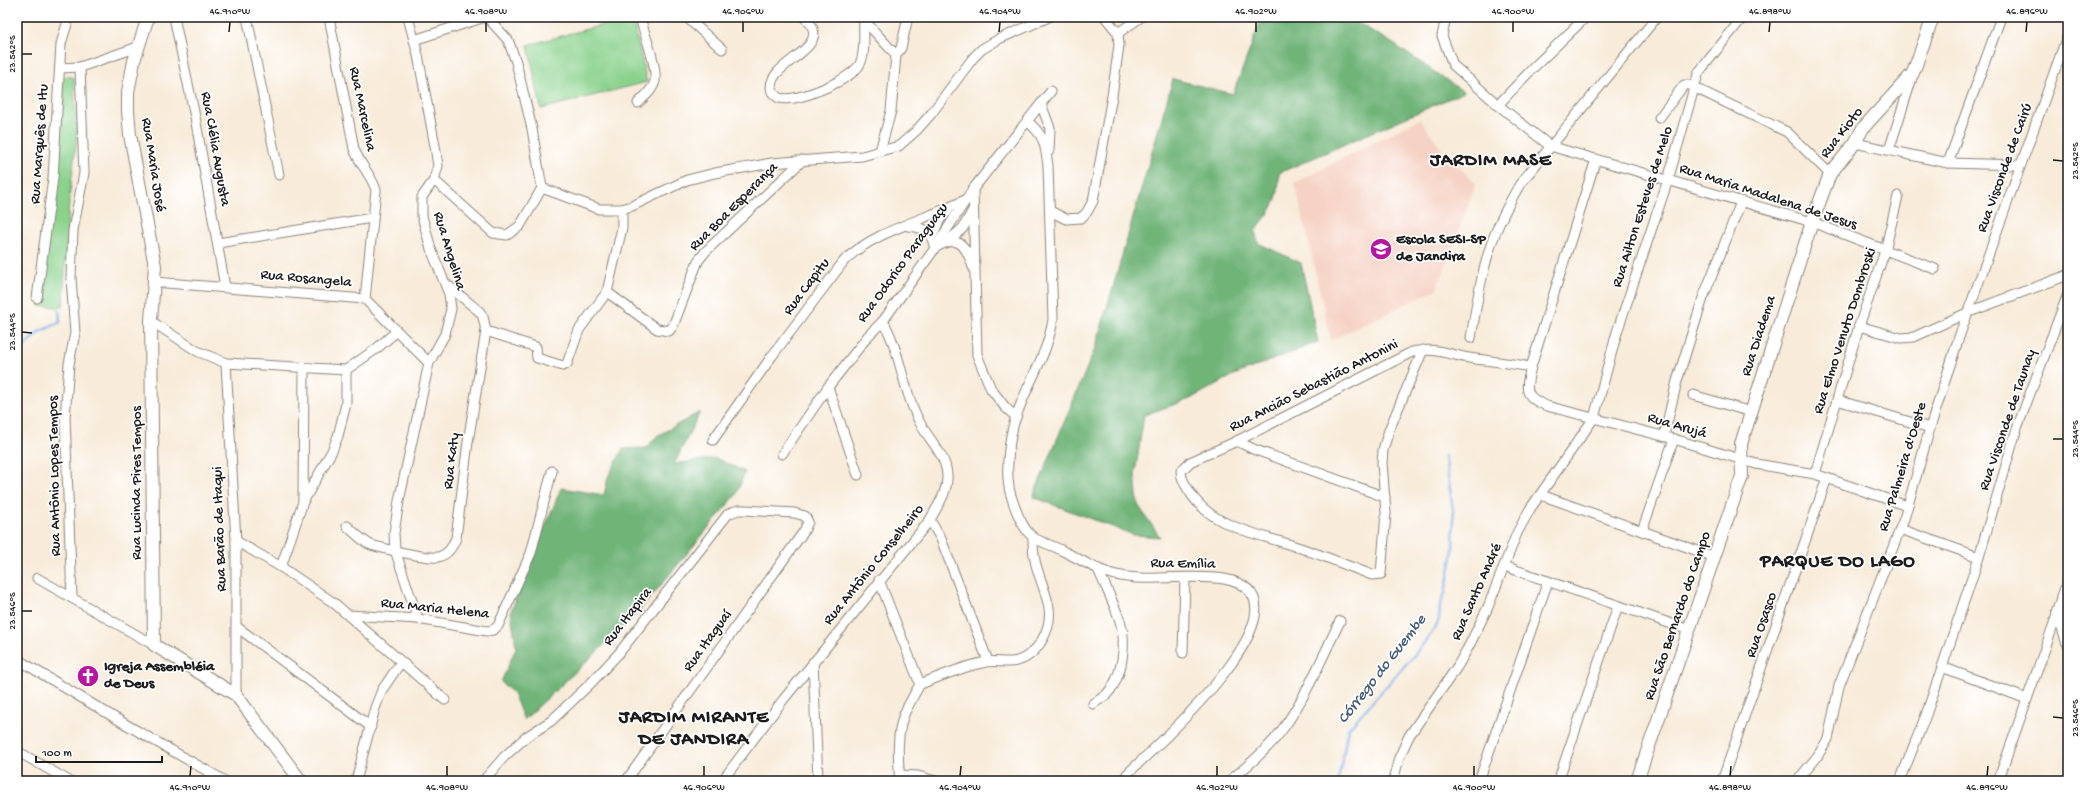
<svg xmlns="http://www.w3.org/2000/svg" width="2085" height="798" font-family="'Gochi Hand',sans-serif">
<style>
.built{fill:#f6d2c4}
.green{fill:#8bd28d;stroke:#547754}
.forest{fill:#70b478;stroke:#46684a}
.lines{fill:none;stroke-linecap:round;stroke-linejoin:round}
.stream{stroke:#78ace5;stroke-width:2.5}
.street-casing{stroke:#8a847a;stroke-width:11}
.secondary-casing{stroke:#8a847a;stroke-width:14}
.street{stroke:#fff;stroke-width:9}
.secondary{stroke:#fff;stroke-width:12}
.ticks{fill:none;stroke:#1c1c1c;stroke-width:1.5}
.labels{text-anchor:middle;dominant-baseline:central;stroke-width:3.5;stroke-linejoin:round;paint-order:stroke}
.street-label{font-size:15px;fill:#1c1c1c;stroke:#fff}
.poi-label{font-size:15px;font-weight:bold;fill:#1c1c1c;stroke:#fff;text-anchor:start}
.water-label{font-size:16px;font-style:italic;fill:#455d76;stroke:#fff}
.district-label{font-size:19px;font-weight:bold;letter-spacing:1px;fill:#1c1c1c;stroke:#fff}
.neatline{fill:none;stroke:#1c1c1c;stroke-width:1.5}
.ticks-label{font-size:10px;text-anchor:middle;fill:#1c1c1c}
</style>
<rect width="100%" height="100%" fill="#fff"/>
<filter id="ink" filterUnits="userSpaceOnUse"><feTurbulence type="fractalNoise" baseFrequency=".025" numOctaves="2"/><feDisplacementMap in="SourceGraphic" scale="8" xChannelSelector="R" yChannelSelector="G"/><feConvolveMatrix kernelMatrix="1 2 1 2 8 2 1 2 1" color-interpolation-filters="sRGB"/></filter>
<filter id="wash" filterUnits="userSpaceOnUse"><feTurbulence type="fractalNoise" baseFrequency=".012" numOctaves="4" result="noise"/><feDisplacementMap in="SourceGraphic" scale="16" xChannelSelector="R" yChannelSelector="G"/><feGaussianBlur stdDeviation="0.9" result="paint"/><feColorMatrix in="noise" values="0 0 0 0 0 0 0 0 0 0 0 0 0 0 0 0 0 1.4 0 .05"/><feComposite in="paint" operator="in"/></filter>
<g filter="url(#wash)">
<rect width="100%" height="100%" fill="#f8ebd9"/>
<path class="built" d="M1420,119l23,32 33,33 -39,105 -106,51 -36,-157z"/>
<g class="green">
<path d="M632,17l15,65 -106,27 -13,-64z"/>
<path d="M68,76l6,2 3,59 -8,63 -6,107 -23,-1 17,-147 5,-81z"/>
</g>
<g class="forest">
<path d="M1262,17h86l44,26 72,49 -185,81c0,30 -6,35 -24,58l3,12 43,20 17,79 -84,33 -44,24 -46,16 -9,59 3,31 22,32 -26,-2 -101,-38 63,-151 77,-267 60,15z"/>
<path d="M700,412l-26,52 41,-6 30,14 -9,23 -101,121 -111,104 -11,-27 -12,-11 15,-34 -5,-37 50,-123 43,7 4,-18 15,-28 23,-1 11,-12z"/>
</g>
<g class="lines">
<g class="stream">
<path d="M17,353l22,-21 21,-10 -1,-11"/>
<path d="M1338,781l10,-52 68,-76 20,-26 3,-8 1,-13 5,-13 8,-41 1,-35 -9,-61"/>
</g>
</g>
</g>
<g filter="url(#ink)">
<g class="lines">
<g class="street-casing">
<g id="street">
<path d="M174,17l21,100 30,170"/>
<path d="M247,17l32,158"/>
<path d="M329,17l25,132c6,16 18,27 22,41l-11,109"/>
<path d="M408,17l10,38 17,91 3,20 -4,14"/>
<path d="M487,17l21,23 8,22 16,67 10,59 57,21h23l10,-3 55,-26 28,-7 57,-10 90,-7 37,-10 17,-15 15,-17 42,-56 9,-9 17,-10 50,-22"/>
<path d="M686,17l36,32"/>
<path d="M804,17c3,3 8,7 9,12 8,24 -50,37 -41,63 2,2 5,5 7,6 18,5 72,-18 81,-34 6,-12 3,-31 4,-43"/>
<path d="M1446,17l-4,19 11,29 45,40 52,41 262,76 123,47"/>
<path d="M863,19l33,36 -5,56 -11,40"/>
<path d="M1118,33l23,-16"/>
<path d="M414,40l71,-23"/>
<path d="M896,55l5,-7 7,-31"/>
<path d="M60,68l20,-1 58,-20"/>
<path d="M638,103c6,-6 15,-13 17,-22 2,-17 -11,-47 -15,-64"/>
<path d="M1041,104l9,24 -1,23"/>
<path d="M1498,105l35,-37 53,-51"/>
<path d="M1659,118l25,-33h5l98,47 43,42"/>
<path d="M1027,121c18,15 18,23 21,45l5,153c-5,36 -26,64 -37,98 -7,19 -11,55 -6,75 4,14 12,37 24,46 9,5 20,8 29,13 17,8 34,20 53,24 35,8 73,-2 108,4 102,19 -72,171 -97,195l-4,7"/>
<path d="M1855,143l93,20 72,2"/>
<path d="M1889,150l24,-75"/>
<path d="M1948,163l53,-146"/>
<path d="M973,189l4,166 14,34 14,18 11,10"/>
<path d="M622,209v19l-15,64 50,37 12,2 4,-5 25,-65 8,-10 97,-91"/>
<path d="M1050,211l16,8 15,-1 6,-6 6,-11 19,-105 7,-51 -1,-12 -13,-16"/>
<path d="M908,226c19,2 22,4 27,22 23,-15 31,-3 38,19"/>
<path d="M932,236l8,-17 8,-8"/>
<path d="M947,242l16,-14 10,-18"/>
<path d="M218,243l154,-25"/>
<path d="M154,282l211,17 64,64"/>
<path d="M37,298l16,-120 8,-134 8,-27"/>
<path d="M151,321l46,30 29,12 120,7 30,-21 21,-18"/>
<path d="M1859,326l42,12 13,-1 55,-25 99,-37"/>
<path d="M486,331l50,16 1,11 26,8 4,-2 12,-34 28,-38"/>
<path d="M1471,338c5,-31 10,-63 20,-93 7,-22 18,-42 29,-61l137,-167"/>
<path d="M1423,350l-34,80 -6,20 -1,13 4,50 -5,61 -9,1c-25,-9 -49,-20 -75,-28 -38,-14 -85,-18 -108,-56 -4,-6 -8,-13 -8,-20l9,-9 47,-21 175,-89c25,-5 34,2 57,6 21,3 41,5 62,9 -6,23 -7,30 16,39l127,33 82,25 59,10 92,32"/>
<path d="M226,363l10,178v154"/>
<path d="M1531,367l65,-208"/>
<path d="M828,387l30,88"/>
<path d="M1693,395l58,17"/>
<path d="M1837,400l93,28"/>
<path d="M1664,436l13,-55 26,-83 38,-96"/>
<path d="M713,440l59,-84 72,-95c31,-31 82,-41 121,-61"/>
<path d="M1237,441l16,8 132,48"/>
<path d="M782,454l46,-67 40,-51 15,-15 50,-70 40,-62 78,-98"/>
<path d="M1815,474l44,-148 26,-75 13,-55"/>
<path d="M1541,495l174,62"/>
<path d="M303,501l1,-133"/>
<path d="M930,520l11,19 47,122"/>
<path d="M347,526c7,6 15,15 24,19 10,3 57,14 67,12 11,-3 14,-10 18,-19l12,-96 18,-111 -3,-14 -3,-5 -35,-29"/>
<path d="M1900,529l79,28"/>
<path d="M1642,531l32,-92"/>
<path d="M236,541l45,26 53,36 111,97"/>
<path d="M1504,566l185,64"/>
<path d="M281,567l22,-65 29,-51 6,-15 8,-32v-34"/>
<path d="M37,578l117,67"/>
<path d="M879,580l41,104"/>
<path d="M72,598l-7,-180 4,-54 6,-31 -4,-55 2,-48 11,-57 -4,-106"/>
<path d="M348,615l70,4 69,12 6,-1 5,-4 33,-73 21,-82"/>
<path d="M418,619l-23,-69 -1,-17 5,-32 30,-138 16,-29 6,-25 -2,-15 -18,-45 -9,-33v-19l12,-17 59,53 14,2 13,-9 22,-38"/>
<path d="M237,627l134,100"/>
<path d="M1183,653l2,-75"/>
<path d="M17,659l110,66 98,56"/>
<path d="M813,662l5,119"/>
<path d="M1942,667l85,32"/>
<path d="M1093,704c4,-3 9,-6 13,-9 17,-17 21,-53 14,-74 -6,-18 -15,-35 -22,-52"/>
<path d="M17,751l52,30"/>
<path d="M899,775l19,1 17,5"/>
<path d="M356,781l19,-73 7,-18 19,-28"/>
<path d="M483,781l21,-24 22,-20 25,-16 40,-38 28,-30 109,-139 10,-4h7l49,3 11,3 3,6 -4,9 -178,250"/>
<path d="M722,781l61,-81 147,-180c8,-15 18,-28 17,-45 -1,-21 -20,-37 -28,-54 -17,-32 -18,-69 -36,-100"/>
<path d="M900,781c-2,-22 -4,-48 5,-69 5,-10 10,-19 15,-28 22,-8 44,-18 66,-22 10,-2 20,2 31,-1 21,-6 35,-32 32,-53 -5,-27 -17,-40 -16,-71"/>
<path d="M1229,781c19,-15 39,-32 53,-51 23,-31 41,-74 58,-109"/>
<path d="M1393,781l6,-23 10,-22 48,-69 12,-21 19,-39 29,-74 13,-24 64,-91 23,-86 51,-152 28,-99 3,-9 44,-55"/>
<path d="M1479,781l69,-200"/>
<path d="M1558,781l60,-175"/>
<path d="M1722,781l105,-303"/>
<path d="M1797,781l20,-24 11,-18 11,-53 65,-167 26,-91 29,-91 109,-303"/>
<path d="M1900,781l26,-66 53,-158 38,-129 51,-134"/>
<path d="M1998,781l60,-169"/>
</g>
</g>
<g class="secondary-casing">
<g id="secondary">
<path d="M148,17l-14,44 -6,31v19l2,24 25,131 -4,55 3,324 82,50 65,86"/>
<path d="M2068,584l-10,28 10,30"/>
<path d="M1637,781l105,-305 -1,-32 71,-222 18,-48 25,-31 8,-15 50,-55 20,-56"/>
</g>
</g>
<use href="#street" class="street"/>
<use href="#secondary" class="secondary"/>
</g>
</g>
<path class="ticks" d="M229,32l1,-10M486,32v-10M743,32v-10M999,32l1,-10M1256,32v-10M1513,32v-10M1769,32l1,-10M2026,32l1,-10M22,54h10M2053,160l10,1M22,332l10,1M2053,439h10M22,611h10M2053,717l10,1M190,776l1,-10M447,776v-10M704,776v-10M960,776l1,-10M1217,776v-10M1474,776v-10M1730,776l1,-10M1987,776l1,-10"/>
<defs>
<g id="school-disc" transform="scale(1.15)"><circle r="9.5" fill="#b5179e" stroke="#fff"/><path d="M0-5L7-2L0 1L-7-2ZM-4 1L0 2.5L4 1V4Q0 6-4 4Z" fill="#fff"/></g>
<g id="church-disc" transform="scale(1.15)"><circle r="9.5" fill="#b5179e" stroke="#fff"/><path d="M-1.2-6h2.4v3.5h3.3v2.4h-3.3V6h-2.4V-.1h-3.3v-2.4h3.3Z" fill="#fff"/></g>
</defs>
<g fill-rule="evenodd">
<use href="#school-disc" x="1381" y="249"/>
<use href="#church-disc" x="88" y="676"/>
</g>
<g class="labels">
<g class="street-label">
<text transform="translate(362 109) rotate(78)">Rua Marcelina</text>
<text transform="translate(1842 133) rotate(-52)">Rua Kioto</text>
<text transform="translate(40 144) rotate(-86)">Rua Marquês de Itu</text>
<text transform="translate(215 149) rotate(80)">Rua Clélia Augusta</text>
<text transform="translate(153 165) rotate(81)">Rua Maria José</text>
<text transform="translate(2005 168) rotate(-70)">Rua Visconde de Cairú</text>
<text transform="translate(1768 197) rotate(18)">Rua Maria Madalena de Jesus</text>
<text transform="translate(734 207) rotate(-45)">Rua Boa Esperança</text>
<text transform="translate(1643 207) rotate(-72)">Rua Ailton Esteves de Melo</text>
<text transform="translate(449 251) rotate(73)">Rua Angelina</text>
<text transform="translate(903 263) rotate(-54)">Rua Odorico Paraguaçu</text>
<text transform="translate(306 279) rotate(5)">Rua Rosangela</text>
<text transform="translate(807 287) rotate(-53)">Rua Capitu</text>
<text transform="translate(1845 331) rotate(-72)">Rua Elmo Venuto Dombroski</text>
<text transform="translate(1759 336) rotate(-72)">Rua Diadema</text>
<text transform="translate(1314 386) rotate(-27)">Rua Ancião Sebastião Antonini</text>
<text transform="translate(2008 420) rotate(-71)">Rua Visconde de Taunay</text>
<text transform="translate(1677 426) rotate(16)">Rua Arujá</text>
<text transform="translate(452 461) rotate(-83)">Rua Katy</text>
<text transform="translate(1903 467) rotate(-73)">Rua Palmeira d'Oeste</text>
<text transform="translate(55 476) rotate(-91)">Rua Antônio Lopes Tempos</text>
<text transform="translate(137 483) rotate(-90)">Rua Lucinda Pires Tempos</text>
<text transform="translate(220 529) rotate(-92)">Rua Barão de Itaqui</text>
<text transform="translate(1183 564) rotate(1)">Rua Emília</text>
<text transform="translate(874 565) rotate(-51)">Rua Antônio Conselheiro</text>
<text transform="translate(1477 592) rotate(-66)">Rua Santo André</text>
<text transform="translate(435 609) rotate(6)">Rua Maria Helena</text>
<text transform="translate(1678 616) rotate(-71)">Rua São Bernardo do Campo</text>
<text transform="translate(628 617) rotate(-52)">Rua Itapira</text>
<text transform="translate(1762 625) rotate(-71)">Rua Osasco</text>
<text transform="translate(708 641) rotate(-54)">Rua Itaguaí</text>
</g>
<g class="poi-label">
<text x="1396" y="240">Escola SESI-SP<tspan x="1396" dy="17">de Jandira</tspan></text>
<text x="104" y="667">Igreja Assembléia<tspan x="104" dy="17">de Deus</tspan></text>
</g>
<g class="water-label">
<text transform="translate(1383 670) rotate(-52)">Córrego do Guembe</text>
</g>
<g class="district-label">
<text x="1491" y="161">JARDIM MASE</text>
<text x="1838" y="562">PARQUE DO LAGO</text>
<text x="694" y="718">JARDIM MIRANTE<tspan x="694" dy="22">DE JANDIRA</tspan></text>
</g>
</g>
<rect width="2085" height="798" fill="none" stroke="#fff" stroke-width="44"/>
<path d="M36 756v6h126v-6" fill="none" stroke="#1c1c1c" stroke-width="2"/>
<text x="42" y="756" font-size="12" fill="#1c1c1c" stroke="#ffffff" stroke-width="3" paint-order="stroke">100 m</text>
<rect x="22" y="22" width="2041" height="754" class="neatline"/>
<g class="ticks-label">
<text x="230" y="14">46.910°W</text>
<text x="486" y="14">46.908°W</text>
<text x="743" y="14">46.906°W</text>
<text x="1000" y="14">46.904°W</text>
<text x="1256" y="14">46.902°W</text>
<text x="1513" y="14">46.900°W</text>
<text x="1770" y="14">46.898°W</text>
<text x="2027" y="14">46.896°W</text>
<text transform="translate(11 54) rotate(-90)" y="4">23.542°S</text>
<text transform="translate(2074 161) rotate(-90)" y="4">23.542°S</text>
<text transform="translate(11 332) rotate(-90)" y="4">23.544°S</text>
<text transform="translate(2074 439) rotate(-90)" y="4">23.544°S</text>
<text transform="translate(11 611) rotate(-90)" y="4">23.546°S</text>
<text transform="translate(2074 718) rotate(-90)" y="4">23.546°S</text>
<text x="190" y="790">46.910°W</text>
<text x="447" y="790">46.908°W</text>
<text x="704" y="790">46.906°W</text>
<text x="960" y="790">46.904°W</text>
<text x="1217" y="790">46.902°W</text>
<text x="1474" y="790">46.900°W</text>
<text x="1730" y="790">46.898°W</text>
<text x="1987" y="790">46.896°W</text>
</g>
</svg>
